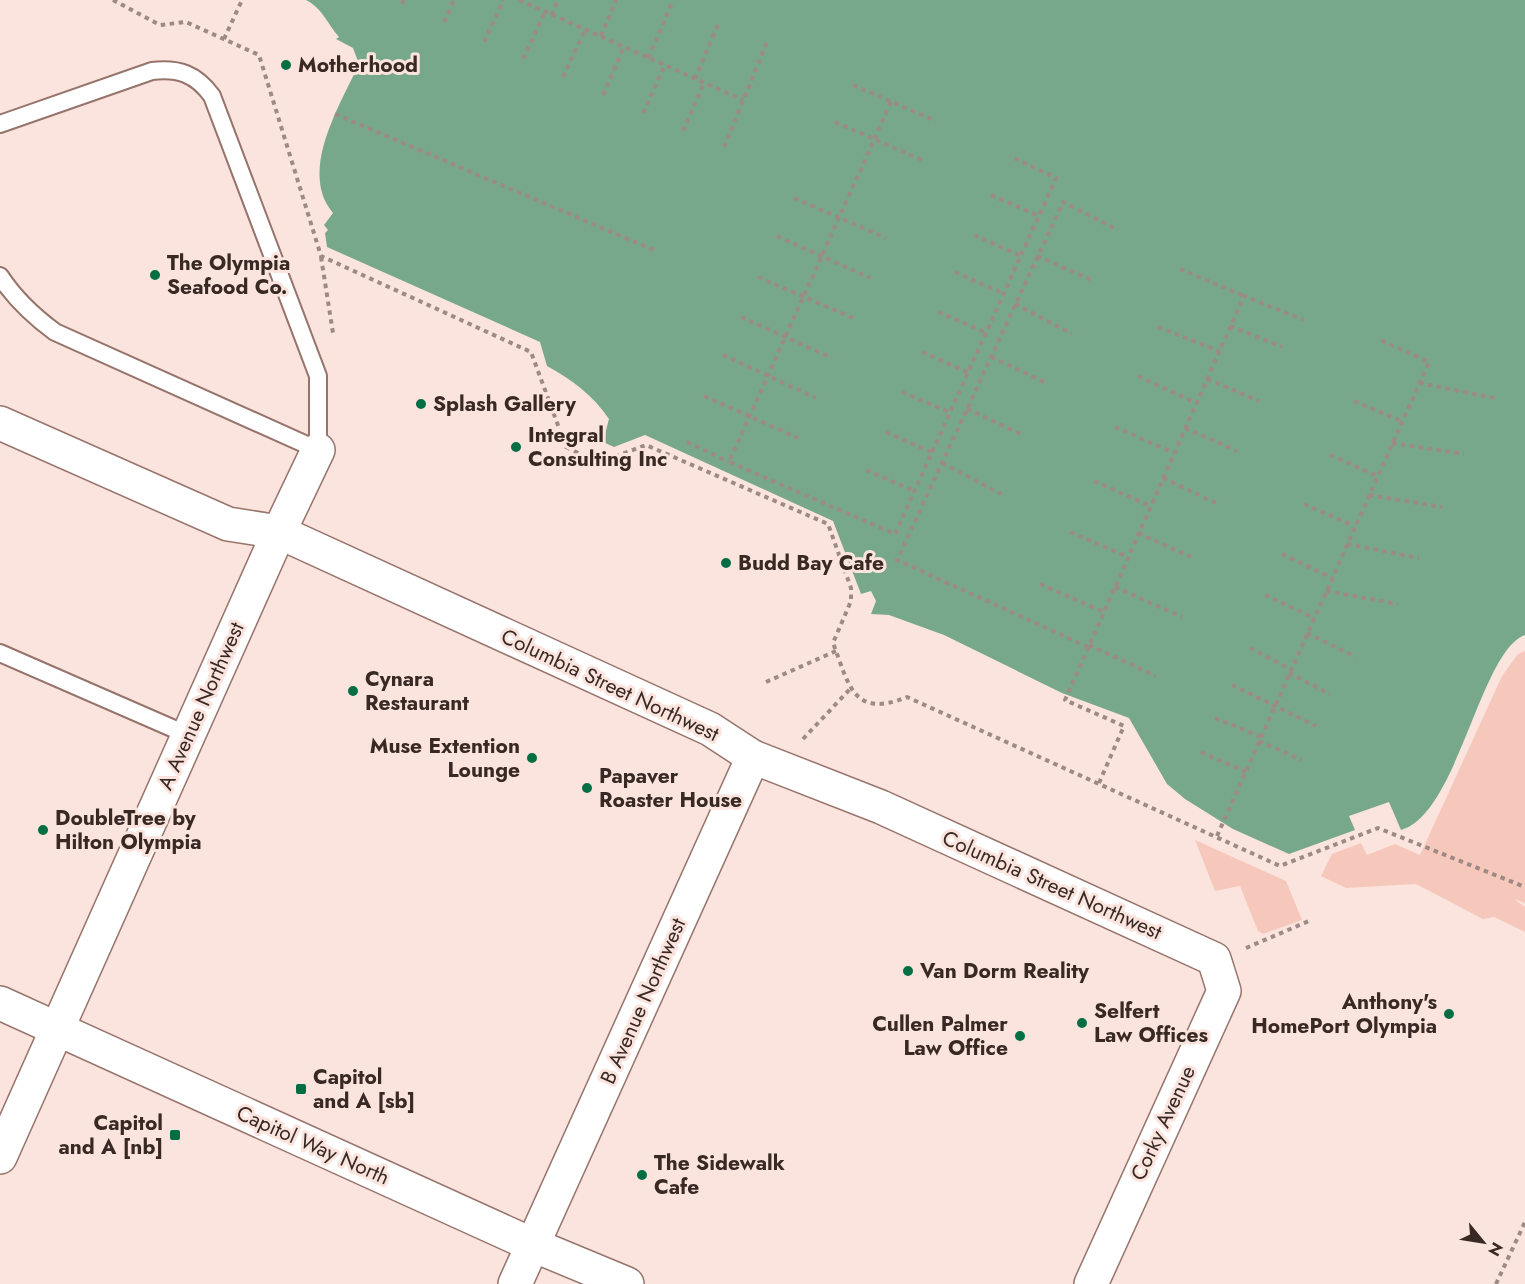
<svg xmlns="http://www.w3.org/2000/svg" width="1525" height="1284" font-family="Jost,sans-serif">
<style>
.green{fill:#f6c8bc}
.water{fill:#77a88c}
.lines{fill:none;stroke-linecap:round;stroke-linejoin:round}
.lane-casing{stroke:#96746b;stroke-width:20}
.street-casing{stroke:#96746b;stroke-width:36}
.secondary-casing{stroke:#96746b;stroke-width:36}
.path{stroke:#9d8a85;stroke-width:4;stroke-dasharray:4.5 4.5;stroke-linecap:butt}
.lane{stroke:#fff;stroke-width:16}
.street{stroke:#fff;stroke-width:33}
.secondary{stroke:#fff;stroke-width:33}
.poi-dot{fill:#036d44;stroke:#fbe4dd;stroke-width:2}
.labels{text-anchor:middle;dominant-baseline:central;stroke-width:6;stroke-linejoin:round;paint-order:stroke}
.poi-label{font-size:21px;font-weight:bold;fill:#382925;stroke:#fbe4dd;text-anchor:start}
.street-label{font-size:21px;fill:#382925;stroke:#fbe4dd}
</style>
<rect width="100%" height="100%" fill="#fbe4dd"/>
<g class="green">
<path d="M1525,651v252l-11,-4 11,8v25l-31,-15 -11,2 -67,-35 -70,4 -25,-12 11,-22 29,-11 6,12 28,-11 25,11 82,-179 16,-22z"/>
<path d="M1195,840l91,41 16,39 -39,14 -5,-3 -18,-45 -25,5z"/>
</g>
<path class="water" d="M306,0h1219v635c-45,16 -67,179 -124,195l-12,-28 -40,14 6,14 -66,24 -56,-25 -48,-30 -18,-15 -38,-66 -67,-25 -118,-58 -55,-20 -18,-1 5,-13 -5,-10 -10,3 -28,-73 -188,-86 -31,12 -11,-5 6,-23c-16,-24 -37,-39 -62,-53l-7,-24 -213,-95 -2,-14 3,-3 -4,-5 9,-12c-35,-41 7,-108 26,-149l-6,-16 -17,-9 3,-2c-12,-14 -17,-29 -33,-37z"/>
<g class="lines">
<g class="lane-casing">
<g id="lane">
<path d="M0,124l152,-53c27,-3 44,3 60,25l106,280v74l-263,-118c-23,-17 -40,-33 -55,-56"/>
<path d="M0,653l188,82"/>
</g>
</g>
<g class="street-casing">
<g id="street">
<path d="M0,423l228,101 51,8 431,197 43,28 128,50 333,152 10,32 -133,293"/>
<path d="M0,1157l279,-625 39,-82"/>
<path d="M515,1284l238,-527"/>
</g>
</g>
<g class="secondary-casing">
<path id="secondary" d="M0,1003l533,242 94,39"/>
</g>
<g class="path">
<path d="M113,0l47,25 26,-3 73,33 62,201 210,96 35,95 32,16 48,-18 182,79 23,64v13l-18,42c16,42 20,76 74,54l373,169 98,-38 147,59"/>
<path d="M519,0l224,100"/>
<path d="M402,4l2,-4"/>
<path d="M551,15l7,-15"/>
<path d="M444,22l10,-22"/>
<path d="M601,36l15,-36"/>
<path d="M224,39l18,-39"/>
<path d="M484,42l19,-42"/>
<path d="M648,58l24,-55"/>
<path d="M523,59l22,-47"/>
<path d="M563,77l22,-47"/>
<path d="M695,79l24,-57"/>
<path d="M853,85l83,36"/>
<path d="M603,95l21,-48"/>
<path d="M891,102l-162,360 166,72 161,-356 -46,-22"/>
<path d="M643,113l22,-48"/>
<path d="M335,114l321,137"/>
<path d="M835,122l87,38"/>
<path d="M683,131l21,-48"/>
<path d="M724,147l43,-105"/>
<path d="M991,195l48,21"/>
<path d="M794,198l92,40"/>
<path d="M974,235l47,21"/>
<path d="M777,236l93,42"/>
<path d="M1037,256l57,25"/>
<path d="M321,257l12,76"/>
<path d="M1180,269l64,27"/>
<path d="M955,272l49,22"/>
<path d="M758,277l95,41"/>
<path d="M1015,304l57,30"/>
<path d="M938,312l49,21"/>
<path d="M741,317l91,41"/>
<path d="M1230,326l52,21"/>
<path d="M1158,327l61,24"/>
<path d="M922,352l47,21"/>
<path d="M723,355l93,43"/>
<path d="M991,357l55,26"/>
<path d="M1138,376l58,27"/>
<path d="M1207,379l52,22"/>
<path d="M1419,383l75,15"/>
<path d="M902,392l49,21"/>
<path d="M704,396l94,42"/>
<path d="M1354,401l47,20"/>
<path d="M967,409l56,26"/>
<path d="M1115,427l59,26"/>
<path d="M1185,428l52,23"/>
<path d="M886,432l47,21"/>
<path d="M687,442l42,20"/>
<path d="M1392,443l72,11"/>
<path d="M1330,455l47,21"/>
<path d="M942,463l59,31"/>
<path d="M866,470l48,21"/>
<path d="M1163,478l53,25"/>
<path d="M1094,481l56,25"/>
<path d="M1369,495l73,12"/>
<path d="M1304,504l50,22"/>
<path d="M1070,532l58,25"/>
<path d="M1138,533l53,24"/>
<path d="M1347,544l72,14"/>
<path d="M1282,554l50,24"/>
<path d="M1040,584l64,28"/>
<path d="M1115,587l67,30"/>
<path d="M1326,591l72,13"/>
<path d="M1265,595l49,23"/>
<path d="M1307,633l49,24"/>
<path d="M1089,645l67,31"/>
<path d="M1088,647l-191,-87 166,-358 55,28"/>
<path d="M1250,648l40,21"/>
<path d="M1289,673l41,21"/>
<path d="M766,682l70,-31"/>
<path d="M1232,685l84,41"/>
<path d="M1215,718l46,19"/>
<path d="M803,739l48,-51"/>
<path d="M1259,741l43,19"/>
<path d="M1201,752l45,20"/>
<path d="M1099,783l25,-57 -59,-26 179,-404 60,24"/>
<path d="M1217,836l212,-474 -49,-22"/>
<path d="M1246,948l63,-27"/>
<path d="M1496,1284l29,-62"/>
</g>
<use href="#lane" class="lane"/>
<use href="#street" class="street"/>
<use href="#secondary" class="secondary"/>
</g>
<g class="poi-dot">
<circle cx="286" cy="65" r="6"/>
<circle cx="155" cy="275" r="6"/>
<circle cx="421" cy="404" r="6"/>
<circle cx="516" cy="447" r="6"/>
<circle cx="726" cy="563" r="6"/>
<circle cx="353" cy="691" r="6"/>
<circle cx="532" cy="758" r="6"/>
<circle cx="587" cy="788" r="6"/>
<circle cx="43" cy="830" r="6"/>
<circle cx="908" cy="971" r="6"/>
<circle cx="1449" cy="1014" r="6"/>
<circle cx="1082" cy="1023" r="6"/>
<circle cx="1020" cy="1036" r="6"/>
<rect x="295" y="1083" width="12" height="12" rx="3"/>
<rect x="169" y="1129" width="12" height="12" rx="3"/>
<circle cx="642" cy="1175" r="6"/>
</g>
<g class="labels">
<g class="poi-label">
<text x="298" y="65">Motherhood</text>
<text x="167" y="263">The Olympia<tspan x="167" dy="24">Seafood Co.</tspan></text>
<text x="433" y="404">Splash Gallery</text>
<text x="528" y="435">Integral<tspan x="528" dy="24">Consulting Inc</tspan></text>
<text x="738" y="563">Budd Bay Cafe</text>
<text x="365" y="679">Cynara<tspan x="365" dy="24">Restaurant</tspan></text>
<text x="520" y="746" text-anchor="end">Muse Extention<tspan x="520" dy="24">Lounge</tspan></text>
<text x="599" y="776">Papaver<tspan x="599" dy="24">Roaster House</tspan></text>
<text x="55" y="818">DoubleTree by<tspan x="55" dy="24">Hilton Olympia</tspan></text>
<text x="920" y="971">Van Dorm Reality</text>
<text x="1437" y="1002" text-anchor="end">Anthony's<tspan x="1437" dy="24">HomePort Olympia</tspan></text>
<text x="1094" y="1011">Selfert<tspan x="1094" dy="24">Law Offices</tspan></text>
<text x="1008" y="1024" text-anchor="end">Cullen Palmer<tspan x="1008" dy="24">Law Office</tspan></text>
<text x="313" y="1077">Capitol<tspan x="313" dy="24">and A [sb]</tspan></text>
<text x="163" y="1123" text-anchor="end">Capitol<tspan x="163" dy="24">and A [nb]</tspan></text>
<text x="654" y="1163">The Sidewalk<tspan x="654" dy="24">Cafe</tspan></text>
</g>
<g class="street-label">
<text transform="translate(610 685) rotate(25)">Columbia Street Northwest</text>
<text transform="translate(201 706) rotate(-66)">A Avenue Northwest</text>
<text transform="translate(1052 885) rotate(24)">Columbia Street Northwest</text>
<text transform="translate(643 1001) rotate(-66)">B Avenue Northwest</text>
<text transform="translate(1163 1123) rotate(-65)">Corky Avenue</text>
<text transform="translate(313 1145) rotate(24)">Capitol Way North</text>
</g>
</g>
<g transform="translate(1483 1242) rotate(120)" stroke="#fbe4dd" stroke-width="4.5" paint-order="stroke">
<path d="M0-4.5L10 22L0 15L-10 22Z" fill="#382925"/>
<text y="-9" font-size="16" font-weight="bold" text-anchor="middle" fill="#382925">N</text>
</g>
</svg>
